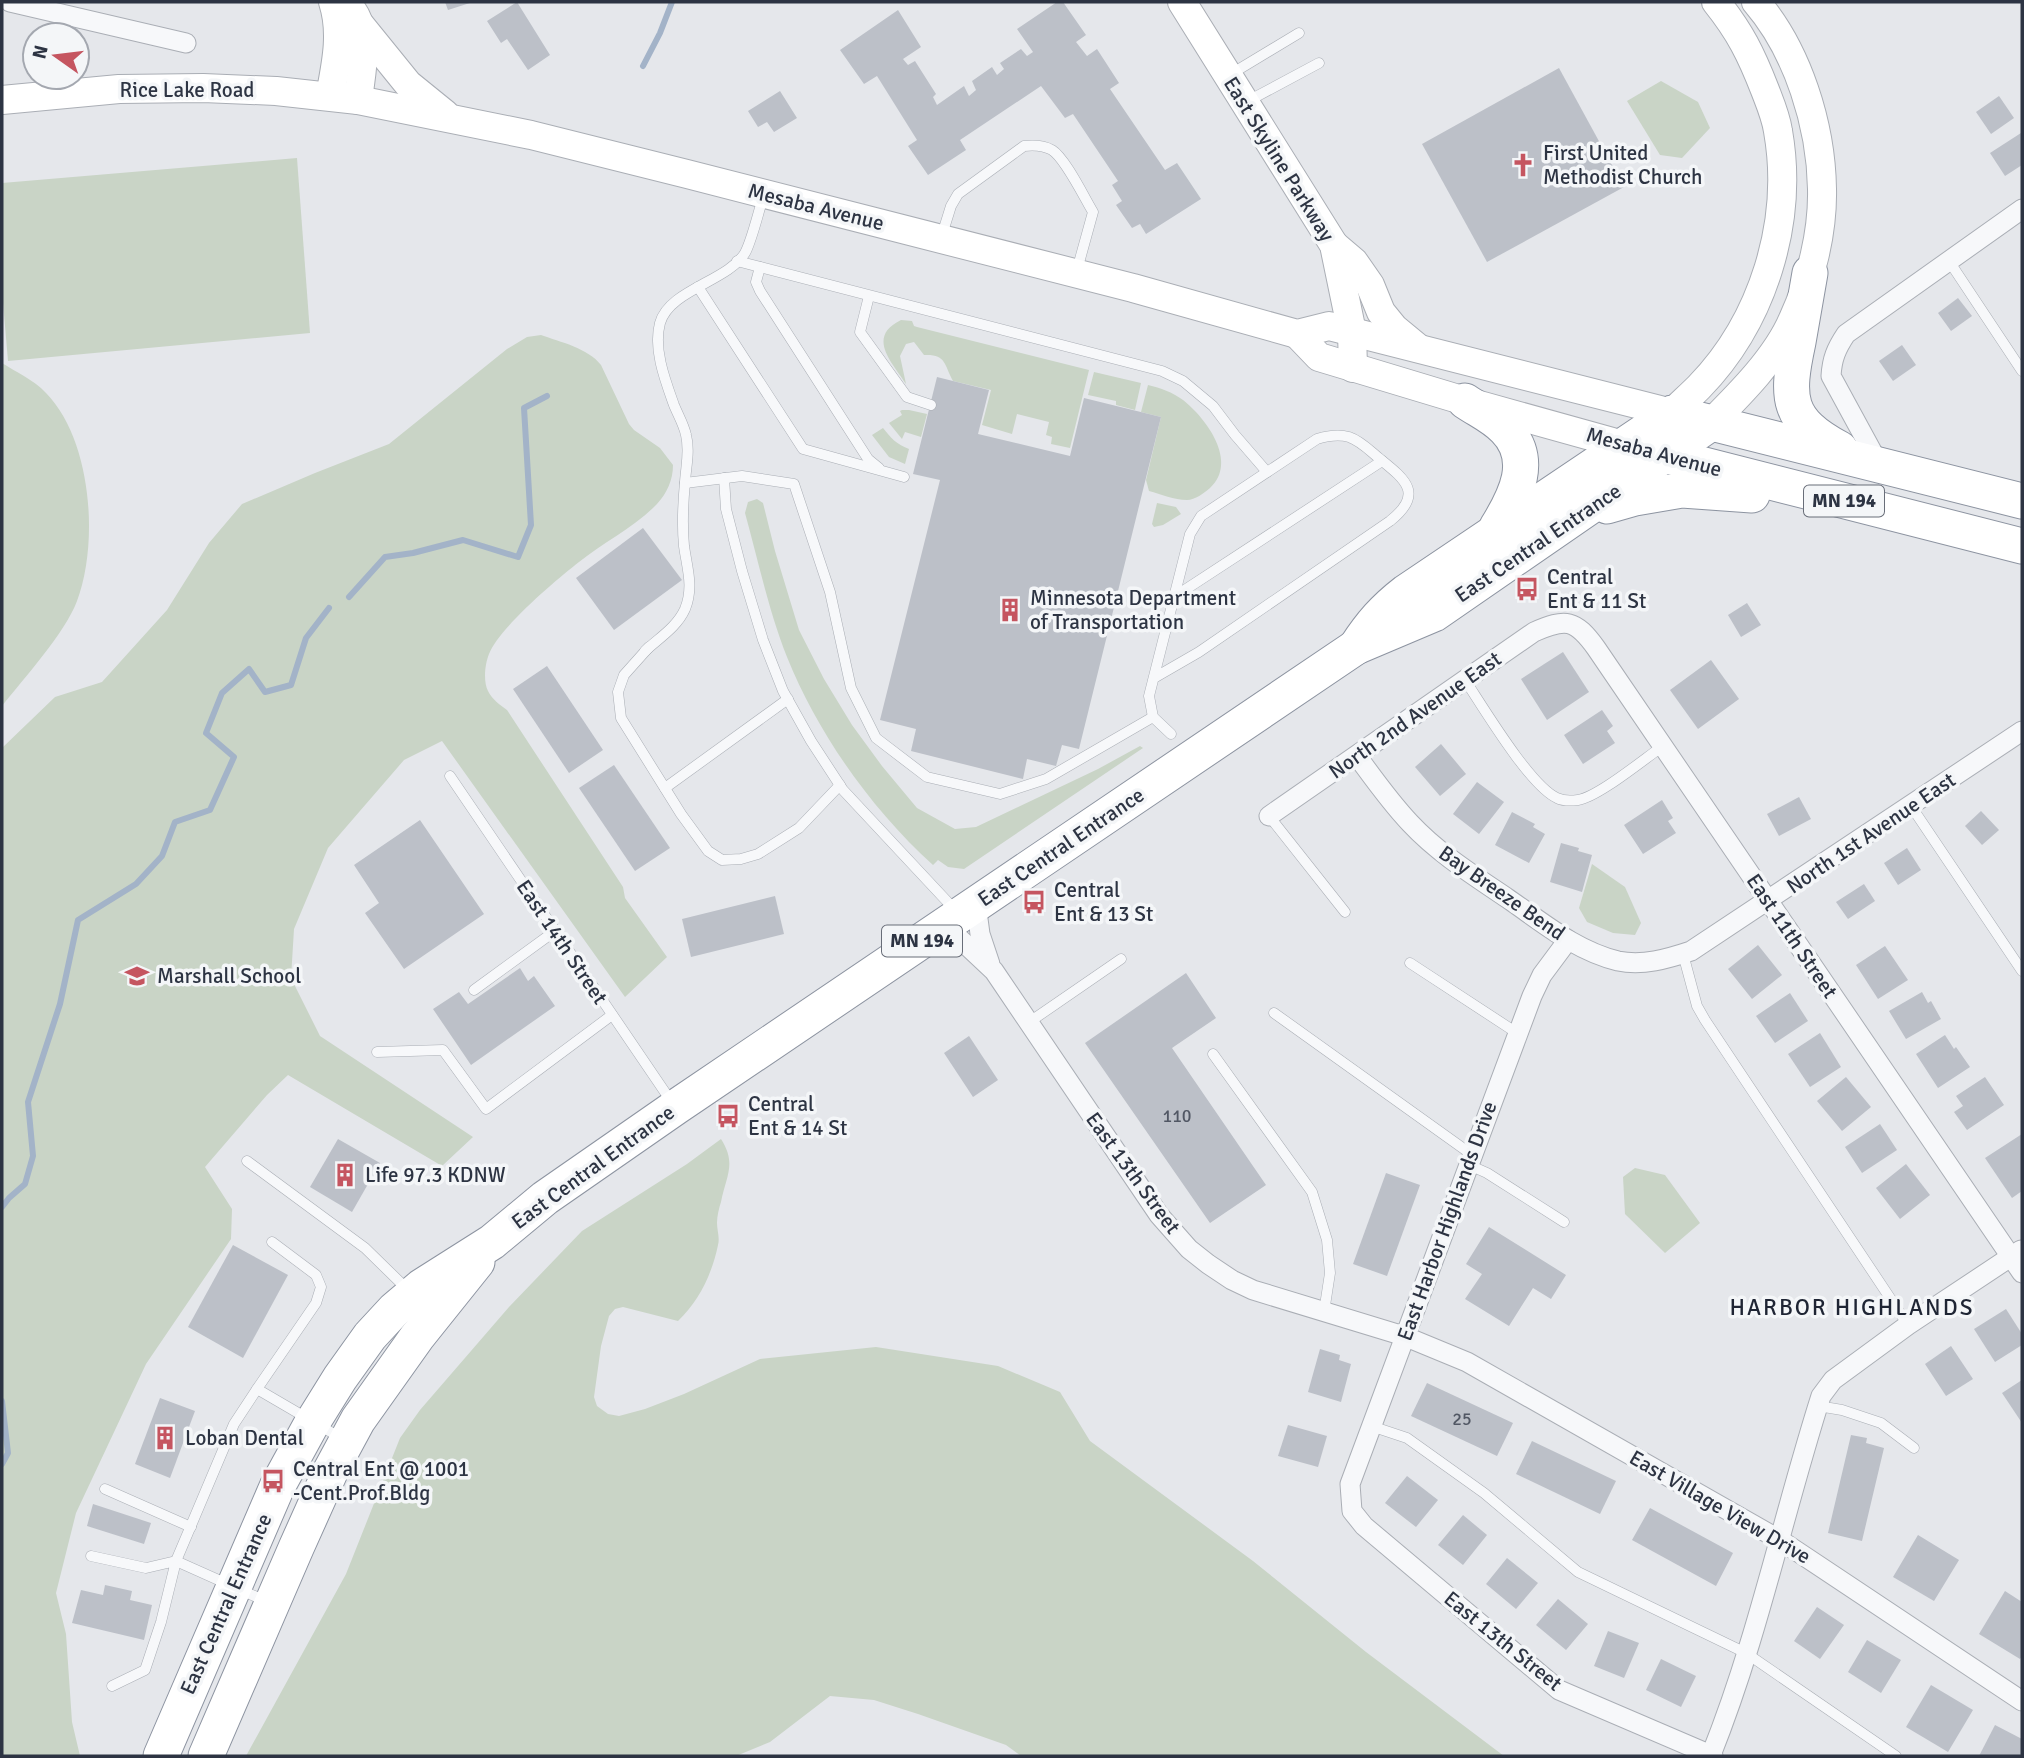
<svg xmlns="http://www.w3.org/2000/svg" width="2024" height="1758" font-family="Signika,sans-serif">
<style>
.green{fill:#c9d4c6}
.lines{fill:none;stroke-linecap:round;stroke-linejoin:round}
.stream{stroke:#a3b3c8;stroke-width:6}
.building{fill:#bcc0c8}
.lane-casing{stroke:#aaaeb5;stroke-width:11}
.street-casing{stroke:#aaaeb5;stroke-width:21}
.secondary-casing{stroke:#aaaeb5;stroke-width:30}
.highway-casing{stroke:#8d94a1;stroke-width:37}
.lane{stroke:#f7f8fa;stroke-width:10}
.street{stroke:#f7f8fa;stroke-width:19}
.secondary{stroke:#fff;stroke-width:28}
.highway{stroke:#fff;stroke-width:35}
.labels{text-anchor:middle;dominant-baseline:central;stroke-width:7;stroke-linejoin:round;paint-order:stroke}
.number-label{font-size:18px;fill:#515764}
.shield{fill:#f4f6f8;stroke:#696e79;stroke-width:2}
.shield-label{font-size:19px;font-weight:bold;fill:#2d3443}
.street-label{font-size:21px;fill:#2d3443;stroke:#f4f6f8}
.poi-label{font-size:21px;fill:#2d3443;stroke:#f4f6f8;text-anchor:start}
.neighbourhood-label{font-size:23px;letter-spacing:2px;fill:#1f2534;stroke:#f4f6f8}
</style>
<rect width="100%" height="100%" fill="#e5e7eb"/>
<g class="green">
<path d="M1661,81l37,21 12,26 -28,30 -22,-3 -33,-54z"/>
<path d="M297,158l13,175 -302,28 -6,-70v-108z"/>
<path d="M901,320l11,1 2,5 3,1 172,43 -19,78 -19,-4 1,-7 -6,-2 3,-13 -32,-8 -5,20 -30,-9 9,-35 -38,-9c-9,-17 -7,-27 -29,-26l-10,-13 -8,2 -6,12 6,28c-14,-22 -40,-47 -5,-64z"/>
<path d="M541,335c19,7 47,13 60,30l28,59 5,6 26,18 13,17c0,15 -6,28 -16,39 -22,23 -53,38 -78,58 -23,18 -80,66 -90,92 -4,10 -6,27 -1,37 4,8 12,14 19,19l116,177 2,11 42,59 -42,40 -183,-256 -38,19 -76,88 -34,81 -3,49 29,58 153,101 -31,29 -154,-91 -21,20 -62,72 27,42 -1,30 -85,125 -70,149 -20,80 10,41 6,88 8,34h-78v-1008l53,-51 47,-15 65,-72 42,-67 33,-39 73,-31 74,-29 118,-95 20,-12z"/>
<path d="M2,363c14,9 32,17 44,30 46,47 53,150 31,208 -12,32 -53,77 -75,105z"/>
<path d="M1094,372l47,11 -6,27 -19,-5v-4l-28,-6z"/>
<path d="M1148,385c13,3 24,7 35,15 23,18 56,62 27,88 -6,5 -15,12 -23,12 -13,0 -26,-6 -38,-9l-3,-11 15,-63 -20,-5z"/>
<path d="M902,410h7l18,4 -6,23 -16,-5 -3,7 -13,-16 13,-8 -2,-4z"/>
<path d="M883,428c8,10 13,16 26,21l-4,15 -16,-7 -17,-22z"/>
<path d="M757,499l6,4 12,48 24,79 25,49 28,46 30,41 35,42 38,21 21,-2 122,-58 42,-23 3,2 -179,121 -16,-2 -10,-7 -5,5c-61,-55 -115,-131 -146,-208 -18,-45 -29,-97 -42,-144l3,-11z"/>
<path d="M1157,503l19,4 5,7 -18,11 -9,2 -2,-3z"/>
<path d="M1592,864l33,23 16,36 -6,12 -22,-2 -26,-11 -8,-14z"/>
<path d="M721,1139c16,25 5,37 0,63 -2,6 -4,14 -4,21 0,7 3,15 1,22 -6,29 -19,56 -40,76l-55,-14 -8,2 -6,7 -8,30 -7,51 3,9 11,8 11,2 26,-7 39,-15 76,-35 116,-12 122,19 62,26 30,49 163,120 113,91 138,104h-483l-15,-11 -88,-31 -44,-14 -44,-4 -60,46 -34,14h-490l100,-182 54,-136 20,-28 89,-103 73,-76 105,-67z"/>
<path d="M1635,1168l30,7 35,48 -35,30 -40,-39 -2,-37z"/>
</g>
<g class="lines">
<g class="stream">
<path d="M643,66l17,-33 12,-31"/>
<path d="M349,597l36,-40 28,-4 50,-13 55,17 13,-32 -7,-117 23,-12"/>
<path d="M2,1207l7,-9 16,-14 8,-28 -5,-54 32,-98 18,-84 58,-36 26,-28 13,-34 35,-12 24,-53 -28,-24 16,-40 27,-24 16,23 26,-7 15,-47 23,-30"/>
<path d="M2,1401l6,52 -6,11"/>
</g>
</g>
<g class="building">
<path d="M445,2h28l-25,8z"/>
<path d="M517,2l33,53 -22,15 -21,-31 -6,4 -14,-22z"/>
<path d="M1057,2h6l23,33 -10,7 11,14 10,-7 22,34 -9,6 55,81 12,-7 24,36 -55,35 -6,-10 -8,4 -16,-23 6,-4 -10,-16 6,-4 -45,-67 -8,4 -24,-32 -81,54 6,10 -38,25 -20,-29 9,-6 -40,-64 -13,8 -24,-34 58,-40 23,37 -18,12 5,6 7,-4 21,33 -3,3 4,8 27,-19 5,10 7,-6 -4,-9 20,-14 5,8 7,-6 -4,-6 21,-14 6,7 6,-4 -16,-23z"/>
<path d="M1559,68l65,119 -137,75 -65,-118z"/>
<path d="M780,91l17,27 -23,14 -7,-10 -9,5 -10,-16z"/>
<path d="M1999,96l15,22 -23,16 -15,-22z"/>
<path d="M2021,133l1,32 -17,11 -15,-23z"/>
<path d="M1958,298l14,18 -21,15 -13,-18z"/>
<path d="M1902,345l14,20 -23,16 -14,-20z"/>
<path d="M937,377l52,13 -11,44 92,22 14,-58 77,19 -82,332 -17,-4 -6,21 -29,-7 -4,20 -112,-28 5,-22 -36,-9 60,-240 -27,-6z"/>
<path d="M643,528l39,52 -68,50 -38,-52z"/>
<path d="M1747,603l14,22 -20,12 -13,-22z"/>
<path d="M1563,652l26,40 -42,28 -26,-41z"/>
<path d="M1711,660l28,39 -41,30 -28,-39z"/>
<path d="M547,666l56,84 -34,23 -56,-84z"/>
<path d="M1602,710l11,16 -6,5 8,12 -32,21 -19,-29z"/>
<path d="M1441,744l25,30 -26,22 -25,-29z"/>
<path d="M614,765l56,83 -35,23 -56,-83z"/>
<path d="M1477,782l27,20 -25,32 -26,-20z"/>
<path d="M1799,797l12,22 -32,17 -12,-22z"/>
<path d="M1662,800l11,18 -5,3 8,12 -33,21 -19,-29z"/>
<path d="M1981,811l18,19 -17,15 -17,-19z"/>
<path d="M1512,812l23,12 -2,3 12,7 -16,29 -34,-18z"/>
<path d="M420,820l64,94 -80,55 -39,-56 14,-10 -25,-38z"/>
<path d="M1561,843l18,5 -1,3 14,4 -10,37 -32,-10z"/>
<path d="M1907,848l14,22 -23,15 -14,-22z"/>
<path d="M1864,884l11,17 -27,18 -12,-17z"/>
<path d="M775,896l9,38 -93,23 -9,-38z"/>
<path d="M1758,945l24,30 -30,24 -24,-30z"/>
<path d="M1885,946l23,34 -30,19 -22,-34z"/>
<path d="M520,968l8,13 6,-5 21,30 -84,59 -38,-56 26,-17 9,12z"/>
<path d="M1186,973l30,45 -44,30 94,137 -56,38 -125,-180z"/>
<path d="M1922,992l6,11 3,-2 10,18 -35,20 -17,-28z"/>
<path d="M1790,993l18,28 -33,22 -19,-27z"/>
<path d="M1820,1033l21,34 -31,20 -22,-33z"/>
<path d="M1945,1035l9,14 2,-2 14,20 -32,21 -22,-34z"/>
<path d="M969,1036l29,44 -25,17 -29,-44z"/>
<path d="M1846,1077l25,30 -29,24 -25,-30z"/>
<path d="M1985,1077l19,28 -37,25 -13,-18 9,-6 -7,-10z"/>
<path d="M1880,1124l17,26 -35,23 -17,-26z"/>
<path d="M2022,1134v57l-10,7 -27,-40z"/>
<path d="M338,1139l42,24 -28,49 -42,-25z"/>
<path d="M1906,1164l24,31 -30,24 -24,-31z"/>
<path d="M1386,1173l34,12 -33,91 -34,-12z"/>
<path d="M1489,1227l77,48 -15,24 -18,-11 -24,38 -44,-27 17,-25 -16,-10z"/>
<path d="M233,1245l55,30 -45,83 -55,-31z"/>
<path d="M2006,1309l16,25v11l-27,17 -21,-33z"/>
<path d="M1951,1346l22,33 -27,17 -21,-32z"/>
<path d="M1320,1349l20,6 -1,5 12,4 -10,38 -33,-10z"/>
<path d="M2022,1380v43l-20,-30z"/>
<path d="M1427,1383l86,40 -16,33 -86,-40z"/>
<path d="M160,1398l35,13 -25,67 -35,-14z"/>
<path d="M1288,1425l39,11 -9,31 -40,-11z"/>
<path d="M1851,1435l16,3 -1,5 18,5 -22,93 -34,-8z"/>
<path d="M1532,1441l84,40 -16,33 -84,-40z"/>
<path d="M1407,1476l31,24 -22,27 -31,-24z"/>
<path d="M93,1504l58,19 -7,21 -57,-18z"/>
<path d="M1650,1508l83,45 -17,33 -84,-46z"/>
<path d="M1463,1515l24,20 -24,30 -25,-20z"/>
<path d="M1918,1535l41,25 -25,41 -41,-24z"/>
<path d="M1507,1558l31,25 -22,26 -30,-25z"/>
<path d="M105,1585l27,6 -2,9 22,5 -8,35 -72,-17 9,-33 22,5z"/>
<path d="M2005,1591l17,11v54l-2,3 -41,-25z"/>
<path d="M1558,1599l30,25 -22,26 -30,-25z"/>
<path d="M1817,1607l27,18 -24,34 -26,-18z"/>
<path d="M1608,1631l31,12 -15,35 -30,-12z"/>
<path d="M1867,1640l34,20 -20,33 -33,-21z"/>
<path d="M1661,1659l35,17 -15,31 -35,-17z"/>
<path d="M1931,1685l42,25 -25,42 -42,-25z"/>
<path d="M1995,1725l27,14v17h-43z"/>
</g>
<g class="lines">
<g class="lane-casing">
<g id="lane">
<path d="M1231,74l68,-41"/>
<path d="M1248,101l71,-38"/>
<path d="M941,238l10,-32 7,-12 66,-48c9,-1 19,-1 28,4 13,8 32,47 41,62l-16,58"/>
<path d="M737,261l425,110 21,10 30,25 22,29 32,37"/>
<path d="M1949,261l73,110"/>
<path d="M760,267l-4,15 4,9 108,168 11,9"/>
<path d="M698,287l105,162 101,28"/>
<path d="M869,296l-9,36 47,65 24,8"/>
<path d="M724,478l2,31 16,62 21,69 20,51 28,50 32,49 113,121"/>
<path d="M685,483l57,-7 52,8 36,108 21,96 25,50 51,39 73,17 46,-15 107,-62"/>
<path d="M1174,597l208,-136"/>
<path d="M649,647l-25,28 -6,17 3,26 60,96 27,37 14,9 19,-1 17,-5 41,-26 41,-43"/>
<path d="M645,651c14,-13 32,-24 40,-42 9,-22 2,-41 -1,-63 -2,-21 -1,-43 1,-64 1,-16 5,-31 1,-47 -2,-10 -8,-20 -12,-30 -9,-25 -21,-56 -14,-82 9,-33 68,-42 85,-70 7,-13 13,-40 18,-55"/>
<path d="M1154,678l45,-26 191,-131c34,-27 16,-41 -10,-62 -10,-8 -19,-18 -31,-22 -11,-3 -22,-1 -32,2l-116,77 -11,18 -41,162 4,21 18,17"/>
<path d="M1465,680c18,27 65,106 92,118 6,3 14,3 21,2 20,-3 66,-41 85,-54"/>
<path d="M450,776l223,328"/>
<path d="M665,788l123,-89"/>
<path d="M1911,806l111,165"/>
<path d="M1269,816l76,96"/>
<path d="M1683,954l14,52 8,14 203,305"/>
<path d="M1410,963l107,70"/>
<path d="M474,990l81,-59"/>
<path d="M1274,1013l197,141"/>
<path d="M1028,1023l93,-64"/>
<path d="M377,1052l66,-2 43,59 126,-94"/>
<path d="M1213,1054l99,138 15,48 3,33 -6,39"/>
<path d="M247,1161l118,87 44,43"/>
<path d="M1469,1165l18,8 77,49"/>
<path d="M257,1389l59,-86 5,-16 -5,-12 -44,-33"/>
<path d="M1818,1406l24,4 39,13 33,25"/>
<path d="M1371,1426l36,12 77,55 94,79 168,81 150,103"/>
<path d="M105,1489l86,38"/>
<path d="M91,1556l55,12 30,-7 -15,61 -16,48 -33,16"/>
<path d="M268,1602l-92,-41 58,-137 23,-35 84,49"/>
</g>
</g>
<g class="street-casing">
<g id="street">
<path d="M10,2l176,41"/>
<path d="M1880,466l-49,-90c1,-17 5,-27 15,-42l176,-125"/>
<path d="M1357,756c17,23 33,46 53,67 28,30 63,52 97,75 35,24 69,53 111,63 25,5 49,-2 73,-10l331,-220"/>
<path d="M1269,816l265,-184c32,-14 41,-13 62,16l426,625"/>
<path d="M976,904l4,30 10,30"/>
<path d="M945,925l49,46 165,244 30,34 19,15 24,16 21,10 151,46 63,26 313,178 242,161"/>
<path d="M1568,940l-26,35 -10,21 -182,488 2,27 12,15 195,164 154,66"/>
<path d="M1711,1755c47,-117 72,-240 110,-359l12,-16 75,-55 113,-75"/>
</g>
</g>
<g class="secondary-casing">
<g id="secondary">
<path d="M346,2c26,29 16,62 12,98"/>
<path d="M1182,2l152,243 18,87 1,36"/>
<path d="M361,26l47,58 37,30"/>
<path d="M330,96c6,-32 13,-63 3,-94"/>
<path d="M2,100l117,-11 84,-1 73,3 82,9 173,35 156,39 446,114 164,46 32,-8 343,87c9,-9 18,-17 27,-26 64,-66 95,-165 79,-256 -2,-14 -8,-28 -13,-41 -14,-36 -25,-58 -49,-88"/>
<path d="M1334,245l20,17 16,23 11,27 13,16 23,19"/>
<path d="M1297,334l22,23 146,44 158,44"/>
<path d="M1711,423c29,-29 66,-66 82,-104 18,-39 30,-87 29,-130 -1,-64 -24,-138 -66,-187"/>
</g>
</g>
<g class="highway-casing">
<g id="highway">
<path d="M1810,273c-4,23 -8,46 -12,69 -12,56 -12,78 42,107"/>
<path d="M1465,401c13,9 29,16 40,28 30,30 11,67 -8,98"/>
<path d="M1653,452l369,94"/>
<path d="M1607,506l28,-8 47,-8 70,5"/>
<path d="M1356,647c15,-23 28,-38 50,-55l266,-179 350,88"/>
<path d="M161,1756l116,-269 35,-64 28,-45 30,-42 25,-27 26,-22 71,-45 53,-44 131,-91 680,-460 78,-33 277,-191"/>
<path d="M206,1756l90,-208 35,-78 27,-50 59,-83 60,-75"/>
</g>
</g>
<use href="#lane" class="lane"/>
<use href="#street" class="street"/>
<use href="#secondary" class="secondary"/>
<use href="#highway" class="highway"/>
</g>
<defs>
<g id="church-bare" transform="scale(1.89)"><path d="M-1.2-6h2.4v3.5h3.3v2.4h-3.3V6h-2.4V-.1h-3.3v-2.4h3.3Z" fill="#c55560" stroke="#f4f6f8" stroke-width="2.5" paint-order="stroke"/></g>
<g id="bus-bare" transform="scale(1.89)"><path d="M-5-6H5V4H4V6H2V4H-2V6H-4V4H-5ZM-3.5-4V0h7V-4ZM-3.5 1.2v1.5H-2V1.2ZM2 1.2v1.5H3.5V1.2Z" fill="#c55560" stroke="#f4f6f8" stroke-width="2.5" paint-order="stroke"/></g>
<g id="building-bare" transform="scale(1.89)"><path d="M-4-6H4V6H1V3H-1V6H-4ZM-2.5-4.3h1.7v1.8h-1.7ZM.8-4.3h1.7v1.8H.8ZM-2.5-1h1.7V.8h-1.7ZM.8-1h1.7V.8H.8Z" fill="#c55560" stroke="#f4f6f8" stroke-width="2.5" paint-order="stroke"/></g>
<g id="school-bare" transform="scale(1.89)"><path d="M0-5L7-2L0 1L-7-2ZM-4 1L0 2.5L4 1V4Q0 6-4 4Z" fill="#c55560" stroke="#f4f6f8" stroke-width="2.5" paint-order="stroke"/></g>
</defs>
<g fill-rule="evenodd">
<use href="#church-bare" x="1523" y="165"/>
<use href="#bus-bare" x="1527" y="589"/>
<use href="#building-bare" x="1010" y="610"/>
<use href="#bus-bare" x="1034" y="902"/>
<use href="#school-bare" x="137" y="976"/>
<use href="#bus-bare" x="728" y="1116"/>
<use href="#building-bare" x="345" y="1175"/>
<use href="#building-bare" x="165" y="1438"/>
<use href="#bus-bare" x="273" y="1481"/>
</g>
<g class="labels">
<g class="number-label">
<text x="1177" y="1116">110</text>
<text x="1462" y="1419">25</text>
</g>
<g class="shield">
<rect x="1804" y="485.5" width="80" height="31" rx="5"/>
<rect x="882" y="925.5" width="80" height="31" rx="5"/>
</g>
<g class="shield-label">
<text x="1844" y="501">MN 194</text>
<text x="922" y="941">MN 194</text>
</g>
<g class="street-label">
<text x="187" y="90">Rice Lake Road</text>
<text transform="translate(1279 159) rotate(58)">East Skyline Parkway</text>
<text transform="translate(816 207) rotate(14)">Mesaba Avenue</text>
<text transform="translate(1654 452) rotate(15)">Mesaba Avenue</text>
<text transform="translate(1538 543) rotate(-34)">East Central Entrance</text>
<text transform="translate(1415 715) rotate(-35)">North 2nd Avenue East</text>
<text transform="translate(1871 833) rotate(-34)">North 1st Avenue East</text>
<text transform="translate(1061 847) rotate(-34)">East Central Entrance</text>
<text transform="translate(1502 893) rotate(35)">Bay Breeze Bend</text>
<text transform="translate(1792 936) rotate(56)">East 11th Street</text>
<text transform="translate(562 942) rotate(56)">East 14th Street</text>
<text transform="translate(593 1167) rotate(-36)">East Central Entrance</text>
<text transform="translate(1133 1173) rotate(54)">East 13th Street</text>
<text transform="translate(1447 1221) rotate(-70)">East Harbor Highlands Drive</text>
<text transform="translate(1720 1507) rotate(30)">East Village View Drive</text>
<text transform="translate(226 1604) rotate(-66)">East Central Entrance</text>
<text transform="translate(1503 1641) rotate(39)">East 13th Street</text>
</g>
<g class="poi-label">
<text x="1543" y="153">First United<tspan x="1543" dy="24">Methodist Church</tspan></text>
<text x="1547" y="577">Central<tspan x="1547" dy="24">Ent &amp; 11 St</tspan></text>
<text x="1030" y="598">Minnesota Department<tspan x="1030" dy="24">of Transportation</tspan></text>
<text x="1054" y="890">Central<tspan x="1054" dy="24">Ent &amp; 13 St</tspan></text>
<text x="157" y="976">Marshall School</text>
<text x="748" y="1104">Central<tspan x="748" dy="24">Ent &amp; 14 St</tspan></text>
<text x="365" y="1175">Life 97.3 KDNW</text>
<text x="185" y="1438">Loban Dental</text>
<text x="293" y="1469">Central Ent @ 1001<tspan x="293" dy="24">-Cent.Prof.Bldg</tspan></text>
</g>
<g class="neighbourhood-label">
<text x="1852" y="1307">HARBOR HIGHLANDS</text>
</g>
</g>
<rect width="2024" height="1758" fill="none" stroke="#2d3443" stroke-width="7"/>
<g transform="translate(56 56) rotate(284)"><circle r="33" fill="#f4f6f8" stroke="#a4a8b0" stroke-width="2"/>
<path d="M0-5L12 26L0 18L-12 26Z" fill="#c55560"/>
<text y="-10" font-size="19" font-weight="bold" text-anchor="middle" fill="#2d3443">N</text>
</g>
</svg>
